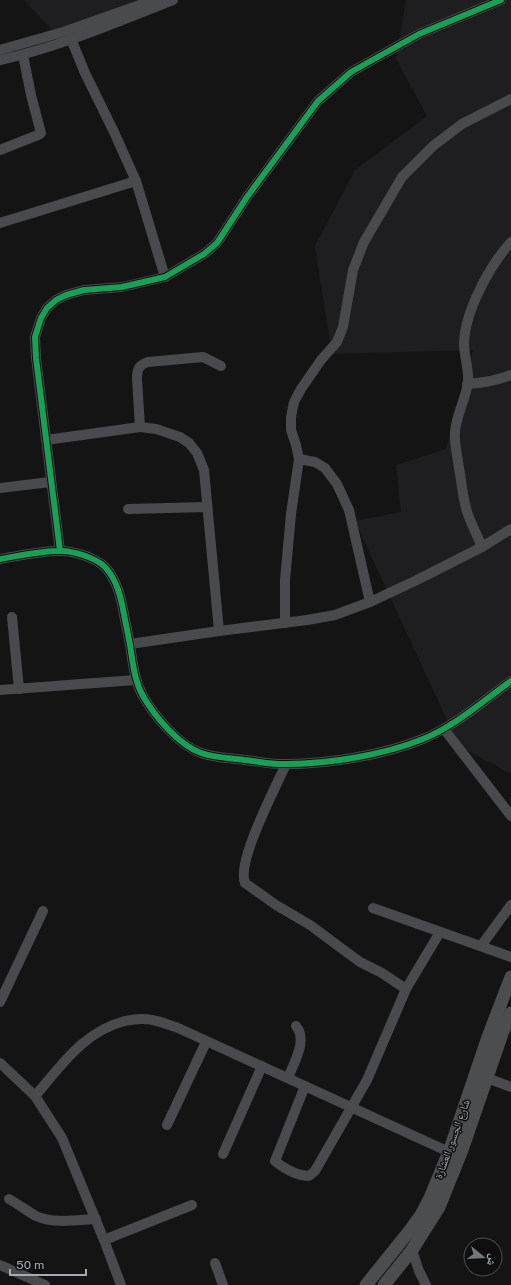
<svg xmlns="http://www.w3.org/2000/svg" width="511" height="1285" font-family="'Public Sans','Noto Naskh Arabic',sans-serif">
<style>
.built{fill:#1e1e20}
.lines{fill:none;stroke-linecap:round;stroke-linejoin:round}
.minor{stroke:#494a4d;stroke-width:10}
.major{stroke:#4b4d4f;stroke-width:13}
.cycleway-casing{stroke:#0f0f10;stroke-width:8}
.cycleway{stroke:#1a9f57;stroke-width:6}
.labels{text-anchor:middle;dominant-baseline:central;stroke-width:3;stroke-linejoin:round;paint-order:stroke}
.street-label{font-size:11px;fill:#a6acb4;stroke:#0f0f10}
</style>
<rect width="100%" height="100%" fill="#141415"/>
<g class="built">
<path d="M24,0h116l-88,30z"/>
<path d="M406,0h105v774l-52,-28 -104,-225 46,-9 -5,-47 50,-16 27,-99 -141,4 -17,-108 40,-76 72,-54 -31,-57z"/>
</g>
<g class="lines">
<g class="minor">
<path d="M71,39l14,34 29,59 22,49 29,96"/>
<path d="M0,50l63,-18 91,-32"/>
<path d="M0,60c59,-13 117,-38 173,-60"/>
<path d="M0,150l38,-15 3,-2 -10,-38 -8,-40"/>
<path d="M0,223l136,-42"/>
<path d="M467,384c16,-1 29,-3 44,-9"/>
<path d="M140,427l-3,-48c0,-10 2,-14 11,-17l55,-5 18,9"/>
<path d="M46,440l94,-13 16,2 24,8 9,6 8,10 7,17 15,161"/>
<path d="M299,459l16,3 10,6 12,16 12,26 21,92"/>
<path d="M0,488l50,-6"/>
<path d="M128,509l79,-2"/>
<path d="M482,547c-5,-13 -13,-26 -16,-39 -4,-15 -5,-31 -8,-46 -1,-9 -4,-20 -3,-30 1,-17 11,-33 13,-50 1,-13 -4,-26 -4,-39 1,-32 26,-78 47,-101"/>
<path d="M60,551l-24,-193 -1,-21 6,-19 6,-10 9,-8 10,-5 18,-5 38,-3 43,-10 39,-23 13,-11 30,-46 71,-96 33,-29 68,-38 82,-34"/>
<path d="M0,559c18,-3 41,-8 59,-8 13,-1 37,7 46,16 11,12 15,27 18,42 2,12 5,24 7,36 3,18 4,35 13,51 12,21 36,49 58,57 14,5 29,5 43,7 14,1 28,5 43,4 41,0 97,-9 136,-25 32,-13 60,-38 88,-58"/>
<path d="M12,617l7,72"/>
<path d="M285,623v-43l6,-66 8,-55 -3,-14 -5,-15v-13l3,-15 7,-13 20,-29 16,-18 6,-15 10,-57 11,-28 38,-65 31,-31 29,-22 49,-25"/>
<path d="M130,644l89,-13 88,-11 28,-5 35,-13 47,-22 65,-33 29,-18"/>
<path d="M0,690l136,-10"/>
<path d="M444,729l67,87"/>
<path d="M286,764c-10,23 -50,98 -41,119l31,22 34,20 50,37 22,11 24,16"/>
<path d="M373,908l138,49"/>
<path d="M481,946l30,-41"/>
<path d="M0,1002l43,-91"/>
<path d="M0,1063l35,33 27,42 42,102 17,45"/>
<path d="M288,1078c6,-16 20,-38 8,-52"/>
<path d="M487,1078l24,9"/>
<path d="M305,1086l-30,75c8,7 22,15 34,15l6,-5 52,-91 39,-91 34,-57"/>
<path d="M35,1096c26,-30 49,-65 90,-75 9,-2 19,-3 27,-1 8,1 16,5 24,7l273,125"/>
<path d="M167,1125l39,-83"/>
<path d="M223,1154l39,-88"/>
<path d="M9,1199c9,5 18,12 27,17 18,8 40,4 60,3"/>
<path d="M104,1240l88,-35"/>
<path d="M412,1250l7,21 7,14"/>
<path d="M215,1263l8,22"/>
<path d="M0,1265l45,20"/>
</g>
<g class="major">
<path d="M366,1285l45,-56 10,-14 9,-17 19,-46 39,-115 23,-60"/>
<path d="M384,1285l28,-35 27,-43 23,-57 41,-119 8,-18"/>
</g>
<g class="cycleway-casing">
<g id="cycleway">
<path d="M60,551l-24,-193 -1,-21 6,-19 6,-10 9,-8 10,-5 18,-5 38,-3 43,-10 39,-23 13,-11 30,-46 71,-96 33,-29 68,-38 82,-34"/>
<path d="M0,559c18,-3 41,-8 59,-8 13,-1 37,7 46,16 11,12 15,27 18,42 2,12 5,24 7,36 3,18 4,35 13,51 12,21 36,49 58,57 14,5 29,5 43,7 14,1 28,5 43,4 41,0 97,-9 136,-25 32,-13 60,-38 88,-58"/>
</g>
</g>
<use href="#cycleway" class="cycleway"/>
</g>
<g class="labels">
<g class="street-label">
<text transform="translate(452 1139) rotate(-70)">شارع الجسور العشارة</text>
</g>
</g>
<g transform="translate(483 1257) rotate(108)"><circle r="19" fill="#0f0f10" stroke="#4b4e52"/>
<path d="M0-3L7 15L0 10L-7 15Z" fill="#73777c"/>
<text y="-6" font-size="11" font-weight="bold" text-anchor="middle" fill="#a6acb4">ش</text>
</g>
<path d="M10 1269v6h76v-6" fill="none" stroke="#a6acb4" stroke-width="2"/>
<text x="16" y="1269" font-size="12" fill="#a6acb4" stroke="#0f0f10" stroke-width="3" paint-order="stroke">50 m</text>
</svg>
